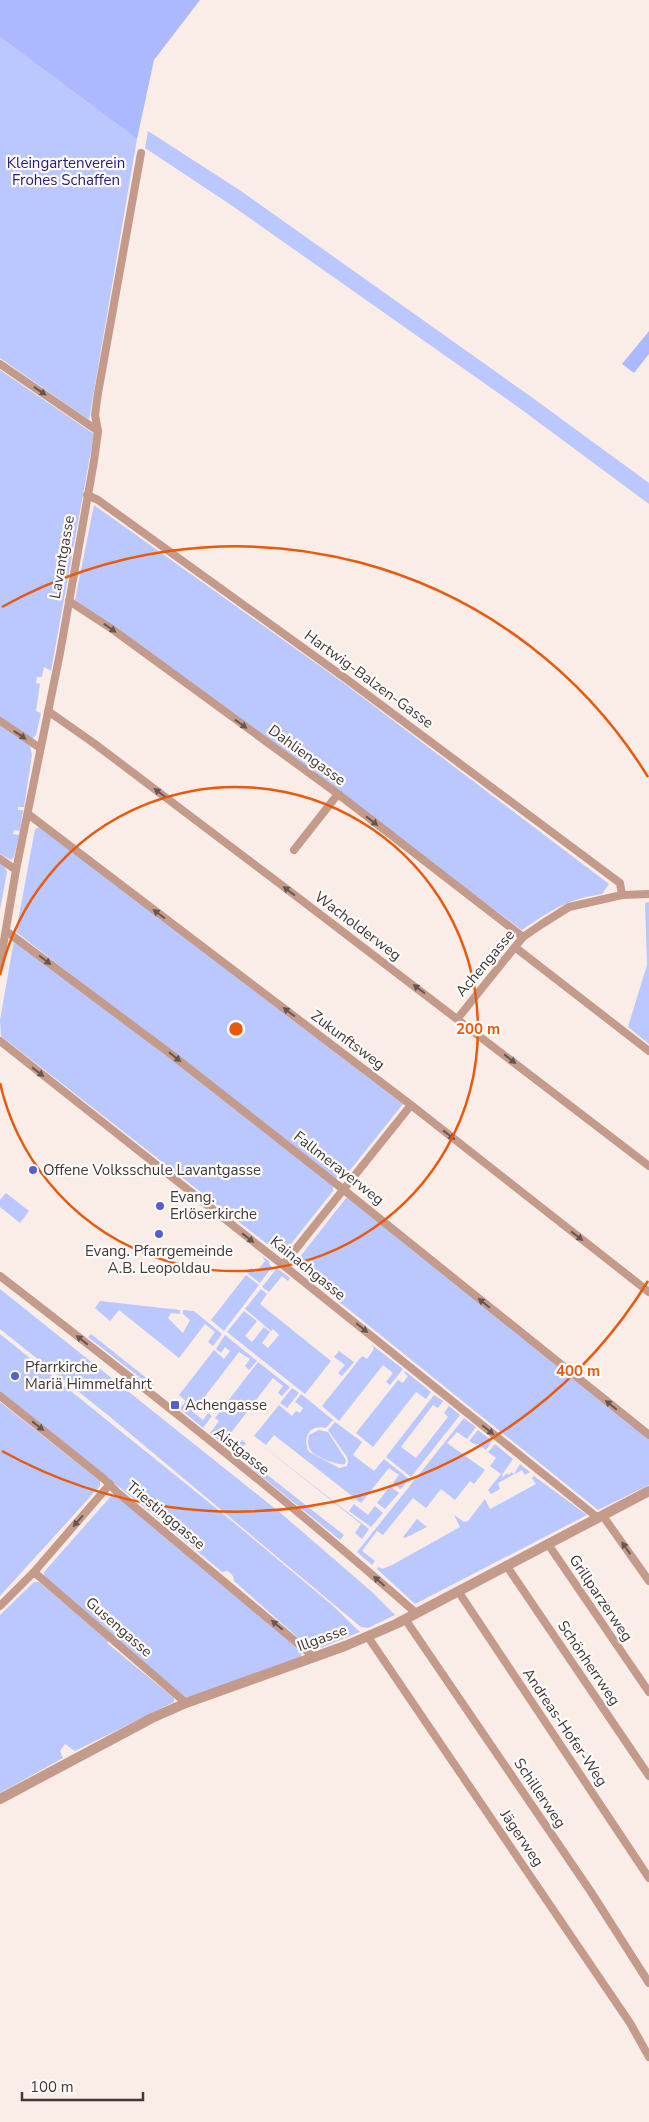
<svg xmlns="http://www.w3.org/2000/svg" width="649" height="2122" font-family="'Nunito Sans',sans-serif">
<style>
.green{fill:#bbc7ff}
.forest{fill:#acb9fe}
.lines{fill:none;stroke-linecap:round;stroke-linejoin:round}
.minor{stroke:#c49a8b;stroke-width:8}
.tertiary{stroke:#c49a8b;stroke-width:10}
.oneway{fill:#675650}
.ring{fill:none;stroke:#e8590c;stroke-width:2.5}
.poi-dot{fill:#555fd5;stroke:#fffcfb;stroke-width:2}
.labels{text-anchor:middle;dominant-baseline:central;stroke-width:4.5;stroke-linejoin:round;paint-order:stroke}
.park-label{font-size:15px;fill:#23207f;stroke:#fffcfb}
.street-label{font-size:15px;fill:#3f3937;stroke:#fffcfb}
.poi-label{font-size:15px;fill:#3f3937;stroke:#fffcfb;text-anchor:start}
.centre{fill:#e8590c;stroke:#fffcfb;stroke-width:2.5}
.ring-label{font-size:15px;text-anchor:middle;font-weight:bold;fill:#e8590c;stroke:#fffcfb;stroke-width:4.5;stroke-linejoin:round;paint-order:stroke}
</style>
<rect width="100%" height="100%" fill="#faece6"/>
<g class="green">
<path d="M0,37l137,102 -48,281 -89,-62z"/>
<path d="M148,131l93,60 289,205 119,87v21l-131,-97 -287,-202 -86,-57z"/>
<path d="M0,370l94,64 -43,237 -7,-4 -2,10h-5l-1,6 4,1 -4,27 5,2 -5,22 -4,4 -32,-21z"/>
<path d="M94,505l251,179 264,200 -7,10c-37,6 -50,16 -80,36l-447,-330z"/>
<path d="M0,726l30,20 2,9 -8,52h-6v3h5l-3,21 -6,-1 -1,4 6,1 -5,22 -3,3 -11,-6z"/>
<path d="M40,827l363,277 -60,75 -6,1 -321,-248 19,-103z"/>
<path d="M0,863l5,4 2,5 -7,38z"/>
<path d="M649,902v142l-21,-17 19,-62 -2,-62z"/>
<path d="M14,940l126,95 193,150v6l-50,63h-3l-279,-218 -1,-16z"/>
<path d="M6,1193l23,18 -9,12 -20,-16v-7z"/>
<path d="M346,1198h3l300,239v48l-51,25 -302,-243v-5z"/>
<path d="M262,1256l8,6 -1,2 3,3 -12,16 -13,-10 4,-5 5,4 9,-11z"/>
<path d="M277,1268l13,10 -2,3 -6,-5 -13,16 -7,-5z"/>
<path d="M246,1275l13,10 -35,46 -13,-11z"/>
<path d="M0,1289l283,226 89,77 23,23 -27,13 -7,-1 -252,-211 -109,-87z"/>
<path d="M261,1289l6,5 -7,10 71,57 -26,33 -78,-62 17,-21 13,10 -12,15 7,6 12,-15 6,5 -8,11 6,5 11,-13 -6,-6 -2,2 -26,-22z"/>
<path d="M100,1301l80,9v4l-9,-1 -3,5 15,15 7,-13 -7,-6v-4l11,1 28,23 -9,12 -5,-4 7,-10 -10,-8 -26,34 -60,-48 -9,11 -15,-13z"/>
<path d="M0,1334l232,187 100,84 28,27 -47,19 -79,-70 -1,-5 -5,-5 -6,1 -74,-62 -148,-117z"/>
<path d="M91,1334l63,50 -2,3 -64,-50z"/>
<path d="M225,1335l32,26 -8,9 -4,-4 5,-7 -11,-7 -46,60 10,8 5,-7 4,3 -9,12 -30,-25 8,4 5,-6 -7,-6 35,-45 10,9 6,-8 -5,-4 -4,6 -5,-4z"/>
<path d="M372,1345l31,24 -13,16 -4,-3 7,-9 -10,-8 -44,56 -17,-15 40,-50 5,3 7,-10z"/>
<path d="M339,1351l15,11 -12,14 -4,-3 7,-8 -11,-8z"/>
<path d="M258,1362l32,25 -8,9 -4,-3 5,-7 -10,-8 -46,60 9,8 6,-6 4,3 -9,12 -27,-22 9,-12 -4,-3z"/>
<path d="M405,1371l26,21 -5,7 -10,-7 -43,55 -17,-14 42,-53 5,3 5,-7 -4,-3z"/>
<path d="M292,1388l7,5 -12,15 -7,-5z"/>
<path d="M301,1394l32,26 -7,8c-17,-4 -24,10 -17,24l30,16 8,-2 1,-4 -1,-5 -19,-27 7,-8 27,20 -9,13 21,16 10,-12 25,20 -7,9 -2,1 -7,-6 6,-8 -10,-7 -28,35 -87,-68 -8,10 -12,-9 25,-31 13,11 4,-5 4,2 3,-5 -8,-6z"/>
<path d="M434,1395l9,6 -5,7 -5,-3 -32,42 15,11 32,-41 -4,-4 5,-7 11,9 -49,62 -25,-20z"/>
<path d="M0,1402l100,79v5l-100,110z"/>
<path d="M464,1418l12,9 -9,12 -10,-7 -10,11 38,27 -11,14 -4,-3 -15,19 -14,-11 -15,19 -13,-10 -30,37 -6,-4 -15,20 13,10 -3,4 -15,-13z"/>
<path d="M319,1430l9,2 18,28 -1,4c-7,2 -29,-7 -34,-13 -4,-5 -3,-11 -2,-16z"/>
<path d="M478,1430l14,11 -6,9 -8,-6 -2,1 -7,-4z"/>
<path d="M254,1439l115,90 -7,10 -7,-6 6,-9z"/>
<path d="M495,1444l18,15 -11,16 1,2 4,-4 2,2 2,-3 3,2 6,-10 10,8 -5,3 -3,-5 -24,13 2,6 -9,5 -3,-4 13,-16 -11,-8 6,-8 -8,-6z"/>
<path d="M247,1459l97,76 -4,5 -96,-78z"/>
<path d="M534,1476l53,39 -170,88 -2,1 -38,-35 2,-2 3,2 10,-4 68,-38 -6,-12 10,7 4,-1 17,-22 5,10 46,-25 -4,-6z"/>
<path d="M390,1486l9,7 -14,16 -8,-6z"/>
<path d="M112,1495h4l186,156 -1,6 -114,41 -5,-3 -138,-117v-6z"/>
<path d="M354,1504l14,11 7,-9 8,7 -12,14 -22,-16z"/>
<path d="M417,1519l10,8 -22,11 -2,-1z"/>
<path d="M34,1582h5l70,59 -2,2 67,55v4l-99,49 -10,-7 -5,7 3,7 -63,35v-178z"/>
</g>
<g class="forest">
<path d="M0,0h200l-46,60 -17,79 -137,-102z"/>
<path d="M649,331v23l-15,19 -12,-9z"/>
</g>
<g class="lines">
<g class="minor">
<path d="M0,364l98,67"/>
<path d="M87,495l11,5 247,178 275,205 2,12"/>
<path d="M69,601l43,28 226,165 185,143"/>
<path d="M48,711l47,33 201,152 353,270"/>
<path d="M0,721l40,27"/>
<path d="M28,814l383,291 238,187"/>
<path d="M294,850l44,-56"/>
<path d="M0,859l16,11"/>
<path d="M6,931l166,124 172,135 305,245"/>
<path d="M516,948l133,103"/>
<path d="M0,964l16,-94 44,-217 34,-192 4,-30 -3,-16 3,-22 43,-240"/>
<path d="M458,1018l65,-81 19,-13 27,-17 53,-12 27,-1"/>
<path d="M0,1041l283,224 315,253"/>
<path d="M283,1265l128,-160"/>
<path d="M0,1276c141,109 282,219 416,337"/>
<path d="M0,1396l104,83 13,13 197,165"/>
<path d="M603,1516l46,65"/>
<path d="M548,1544l101,148"/>
<path d="M506,1565l143,211"/>
<path d="M34,1572l152,131"/>
<path d="M458,1591l191,287"/>
<path d="M0,1606l34,-34 76,-88"/>
<path d="M405,1619l186,273 58,91"/>
<path d="M368,1637l262,386 19,34"/>
</g>
<path class="tertiary" d="M0,1799l152,-81 34,-15 159,-57 51,-22 253,-133"/>
</g>
<defs><path id="oneway-solid" d="M-6-.8H1V-3.2L6.5 0L1 3.2V.8H-6Z" transform="scale(1.25)"/></defs>
<g class="oneway">
<use href="#oneway-solid" transform="translate(40 391) rotate(34)"/>
<use href="#oneway-solid" transform="translate(110 628) rotate(35)"/>
<use href="#oneway-solid" transform="translate(241 724) rotate(36)"/>
<use href="#oneway-solid" transform="translate(20 735) rotate(34)"/>
<use href="#oneway-solid" transform="translate(160 793) rotate(-143)"/>
<use href="#oneway-solid" transform="translate(372 821) rotate(38)"/>
<use href="#oneway-solid" transform="translate(289 891) rotate(-143)"/>
<use href="#oneway-solid" transform="translate(159 914) rotate(-143)"/>
<use href="#oneway-solid" transform="translate(45 960) rotate(37)"/>
<use href="#oneway-solid" transform="translate(419 989) rotate(-143)"/>
<use href="#oneway-solid" transform="translate(289 1012) rotate(-143)"/>
<use href="#oneway-solid" transform="translate(175 1057) rotate(38)"/>
<use href="#oneway-solid" transform="translate(510 1059) rotate(38)"/>
<use href="#oneway-solid" transform="translate(38 1072) rotate(38)"/>
<use href="#oneway-solid" transform="translate(449 1135) rotate(38)"/>
<use href="#oneway-solid" transform="translate(577 1236) rotate(38)"/>
<use href="#oneway-solid" transform="translate(248 1238) rotate(38)"/>
<use href="#oneway-solid" transform="translate(484 1303) rotate(-141)"/>
<use href="#oneway-solid" transform="translate(362 1328) rotate(39)"/>
<use href="#oneway-solid" transform="translate(82 1340) rotate(-141)"/>
<use href="#oneway-solid" transform="translate(611 1405) rotate(-141)"/>
<use href="#oneway-solid" transform="translate(38 1426) rotate(38)"/>
<use href="#oneway-solid" transform="translate(488 1430) rotate(39)"/>
<use href="#oneway-solid" transform="translate(78 1521) rotate(131)"/>
<use href="#oneway-solid" transform="translate(626 1548) rotate(-125)"/>
<use href="#oneway-solid" transform="translate(379 1581) rotate(-139)"/>
<use href="#oneway-solid" transform="translate(277 1625) rotate(-140)"/>
</g>
<g class="ring">
<path d="M0 975A242 242 0 1 1 0 1083"/>
<path d="M648 1281A483 483 0 0 1 2 1451M2 607A483 483 0 0 1 648 777"/>
</g>
<g class="poi-dot">
<circle cx="33" cy="1170" r="5"/>
<circle cx="160" cy="1206" r="5"/>
<circle cx="159" cy="1234" r="5"/>
<circle cx="15" cy="1376" r="5"/>
<rect x="170" y="1400" width="10" height="10" rx="2.5"/>
</g>
<g class="labels">
<g class="park-label">
<text x="66" y="163">Kleingartenverein<tspan x="66" dy="17">Frohes Schaffen</tspan></text>
</g>
<g class="street-label">
<text transform="translate(62 557) rotate(-80)">Lavantgasse</text>
<text transform="translate(369 679) rotate(36)">Hartwig-Balzen-Gasse</text>
<text transform="translate(307 755) rotate(36)">Dahliengasse</text>
<text transform="translate(358 926) rotate(37)">Wacholderweg</text>
<text transform="translate(485 963) rotate(-50)">Achengasse</text>
<text transform="translate(348 1040) rotate(37)">Zukunftsweg</text>
<text transform="translate(339 1168) rotate(38)">Fallmerayerweg</text>
<text transform="translate(308 1268) rotate(39)">Kainachgasse</text>
<text transform="translate(242 1451) rotate(39)">Aistgasse</text>
<text transform="translate(166 1515) rotate(40)">Triestinggasse</text>
<text transform="translate(601 1598) rotate(56)">Grillparzerweg</text>
<text transform="translate(119 1627) rotate(41)">Gusengasse</text>
<text transform="translate(322 1638) rotate(-20)">Illgasse</text>
<text transform="translate(589 1663) rotate(56)">Schönherrweg</text>
<text transform="translate(565 1727) rotate(56)">Andreas-Hofer-Weg</text>
<text transform="translate(540 1793) rotate(56)">Schillerweg</text>
<text transform="translate(522 1838) rotate(56)">Jägerweg</text>
</g>
<g class="poi-label">
<text x="43" y="1170">Offene Volksschule Lavantgasse</text>
<text x="170" y="1197">Evang.<tspan x="170" dy="17">Erlöserkirche</tspan></text>
<text x="159" y="1251" text-anchor="middle">Evang. Pfarrgemeinde<tspan x="159" dy="17">A.B. Leopoldau</tspan></text>
<text x="25" y="1367">Pfarrkirche<tspan x="25" dy="17">Mariä Himmelfahrt</tspan></text>
<text x="185" y="1405">Achengasse</text>
</g>
</g>
<circle cx="236" cy="1029" r="8" class="centre"/>
<g class="ring-label">
<text x="478" y="1034">200 m</text>
<text x="578" y="1376">400 m</text>
</g>
<path d="M22 2092v8h121v-8" fill="none" stroke="#3f3937" stroke-width="2.5"/>
<text x="30" y="2092" font-size="15" fill="#3f3937" stroke="#fffcfb" stroke-width="4" paint-order="stroke">100 m</text>
</svg>
